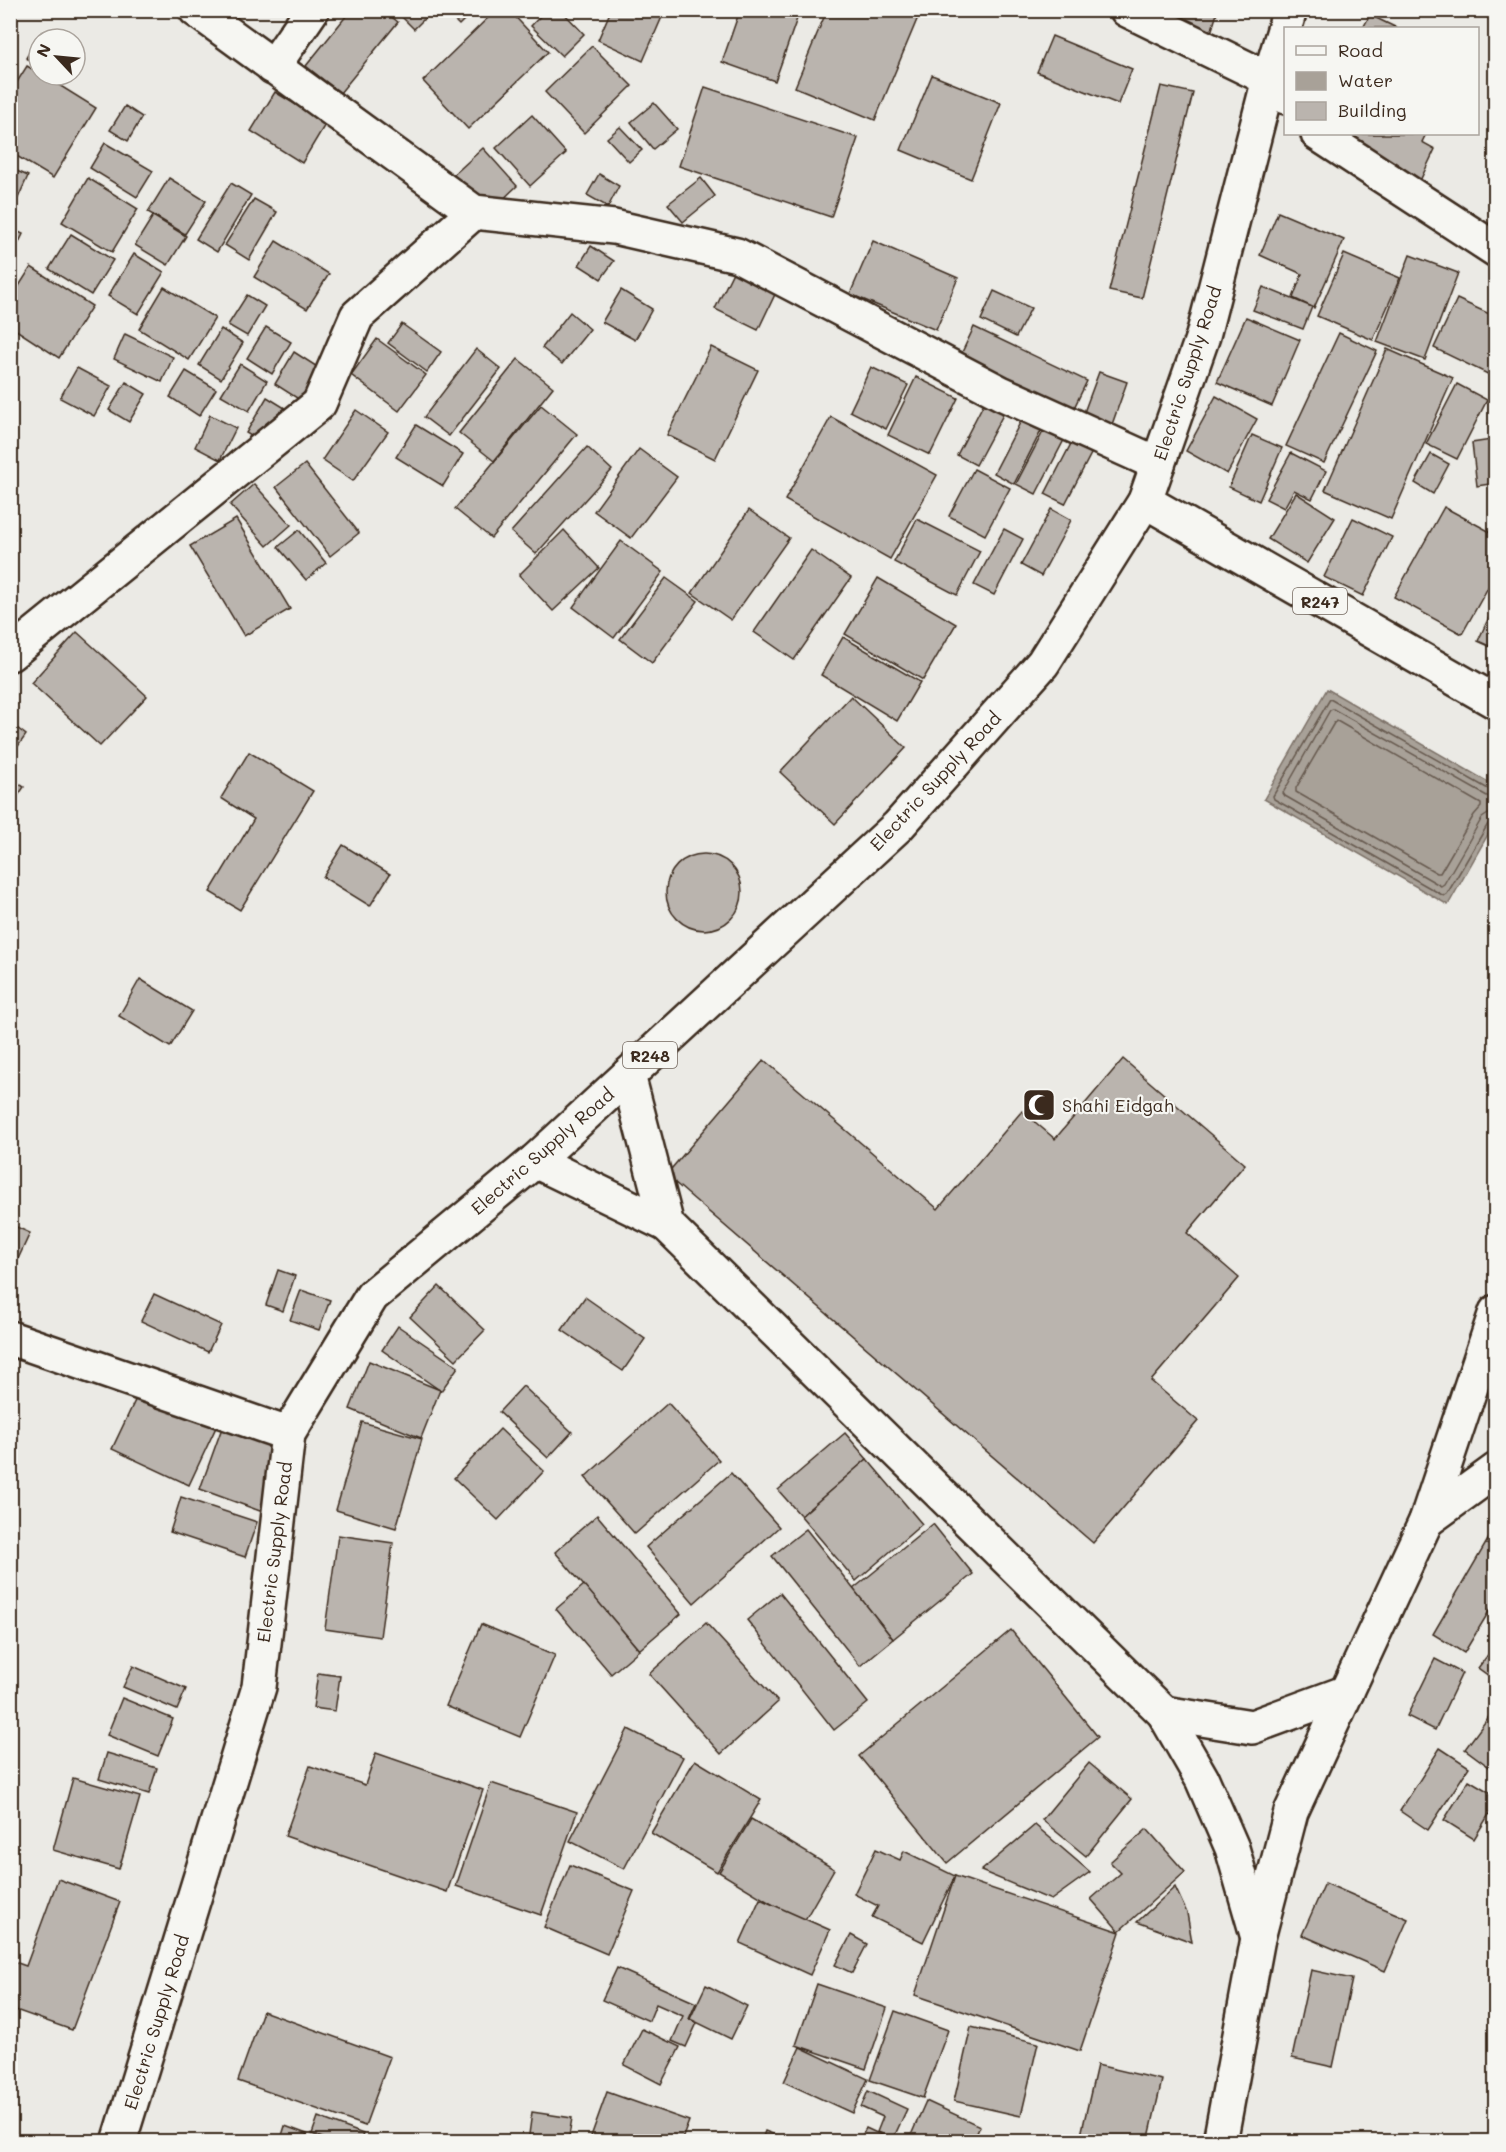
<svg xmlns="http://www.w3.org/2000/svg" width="1506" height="2152" font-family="Mali,sans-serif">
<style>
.water{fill:#a8a198;stroke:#7c7167;stroke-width:1.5}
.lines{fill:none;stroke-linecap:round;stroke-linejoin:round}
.shore{stroke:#675a4f;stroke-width:1.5}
.building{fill:#bab4ae;stroke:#3b2a1e;stroke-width:1.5}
.minor-casing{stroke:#3b2a1e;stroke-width:38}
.major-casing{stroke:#3b2a1e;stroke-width:38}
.minor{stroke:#f6f6f2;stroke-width:33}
.major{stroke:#f6f6f2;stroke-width:33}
.labels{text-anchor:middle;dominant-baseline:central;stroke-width:4.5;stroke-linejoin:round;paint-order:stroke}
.shield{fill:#f6f6f2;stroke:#73675e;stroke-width:1.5}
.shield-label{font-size:16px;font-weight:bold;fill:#3b2a1e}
.street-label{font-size:18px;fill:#3b2a1e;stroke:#f6f6f2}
.poi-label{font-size:18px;fill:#3b2a1e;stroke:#f6f6f2;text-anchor:start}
</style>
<rect width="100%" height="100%" fill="#ebeae5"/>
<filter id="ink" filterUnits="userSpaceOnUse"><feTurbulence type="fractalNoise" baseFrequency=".0167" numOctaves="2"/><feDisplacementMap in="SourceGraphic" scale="12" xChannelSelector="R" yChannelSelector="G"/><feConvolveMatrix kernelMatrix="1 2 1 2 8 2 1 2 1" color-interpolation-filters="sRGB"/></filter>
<g filter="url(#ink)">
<path class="water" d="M1327,689l168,97v36l-47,83 -184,-106z"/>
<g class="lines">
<g class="shore">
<path d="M1337,721l144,83v3l-7,8 -34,58h-3l-141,-81v-4l38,-65z"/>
<path d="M1496,791l-6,-1 -160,-91 -57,97 1,3 170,97 3,-2 41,-70 8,-4"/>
<path d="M1496,798l-9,-2 -154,-87 -3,1 -47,83 2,3 156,90 3,-2 38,-66 6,-4 8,-1"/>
</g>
</g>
<g class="building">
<path d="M351,10h32l15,12 -58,71 -34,-27z"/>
<path d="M395,10h38l-19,19z"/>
<path d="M444,10h30l-15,15z"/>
<path d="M496,10h13l39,42 -80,77 -45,-48z"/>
<path d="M546,10h15l23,24 -22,22 -31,-30z"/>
<path d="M611,10h54l-22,51 -45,-21z"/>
<path d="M740,10h60l-25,71 -53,-19z"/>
<path d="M827,10h94l-46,110 -80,-33z"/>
<path d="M1142,10h76l-8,26z"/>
<path d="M1370,15l27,13h-34z"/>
<path d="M42,32l12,7h-15v26l-13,-7z"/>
<path d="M1052,36l80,33 -14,35 -81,-32z"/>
<path d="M592,46l40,40 -48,47 -39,-41z"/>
<path d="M27,66l12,7v2h4l53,33 -43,70 -43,-26v-59z"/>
<path d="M932,75l69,28 -30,76 -70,-29z"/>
<path d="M1161,86l32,7 -51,205 -33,-7z"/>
<path d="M705,87l153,51 -27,79 -152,-51z"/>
<path d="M275,92l51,31 -24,40 -51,-32z"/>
<path d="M654,103l23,26 -24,20 -22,-27z"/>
<path d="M125,106l17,11 -14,24 -18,-11z"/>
<path d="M532,115l34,38 -36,33 -34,-38z"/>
<path d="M620,127l22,23 -13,12 -22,-24z"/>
<path d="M1346,134h80l-4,8 13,7 -17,36 -22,-10 4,-9 -57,-27z"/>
<path d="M105,143l48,28 -16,26 -47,-29z"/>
<path d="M483,148l34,38 -35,33 -35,-38z"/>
<path d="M10,168l18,8 -10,22 -8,-3z"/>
<path d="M599,174l20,12 -11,21 -21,-12z"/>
<path d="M88,178l50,31 -26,43 -50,-30z"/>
<path d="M169,178l37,23 -21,33 -37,-22z"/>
<path d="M701,178l14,18 -32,26 -15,-18z"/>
<path d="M231,183l20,12 -34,57 -21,-13z"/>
<path d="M254,199l23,13 -28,48 -24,-15z"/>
<path d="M1278,212l66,28 -30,68 -21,-10 9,-24 -42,-19z"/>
<path d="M153,216l33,20 -18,29 -33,-20z"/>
<path d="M10,228l13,6 -13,27z"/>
<path d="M71,234l42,26 -22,35 -42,-26z"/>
<path d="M276,241l53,33 -22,35 -53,-32z"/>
<path d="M873,241l85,37 -22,52 -86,-36z"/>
<path d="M591,246l23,15 -13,18 -22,-14z"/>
<path d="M134,254l30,18 -26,42 -30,-18z"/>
<path d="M1344,254l56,24 -27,62 -56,-24z"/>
<path d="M1410,255l48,18 -33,87 -48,-18z"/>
<path d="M31,267l61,39 -33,52 -49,-32v-26z"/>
<path d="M735,268l43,20 -20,42 -43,-21z"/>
<path d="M164,287l51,31 -26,42 -50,-31z"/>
<path d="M1263,287l49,20 -9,22 -50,-19z"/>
<path d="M621,290l31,19 -17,31 -33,-18z"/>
<path d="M994,291l37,17 -15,29 -35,-17z"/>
<path d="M247,295l18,11 -18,30 -19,-11z"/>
<path d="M1457,299l39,18v61l-62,-30z"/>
<path d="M570,312l20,17 -28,35 -20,-16z"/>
<path d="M1246,317l54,23 -28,66 -55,-24z"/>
<path d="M402,324l39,28 -14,20 -39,-29z"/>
<path d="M266,327l25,15 -19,32 -25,-16z"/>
<path d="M974,327l113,54 -17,35 -113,-53z"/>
<path d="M221,329l22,14 -22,36 -22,-14z"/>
<path d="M1339,333l38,18 -53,112 -38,-17z"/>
<path d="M125,334l48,23 -11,25 -48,-23z"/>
<path d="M377,339l49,36 -27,36 -48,-36z"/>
<path d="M711,347l47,23 -43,89 -48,-24z"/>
<path d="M476,349l25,20 -52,67 -25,-19z"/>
<path d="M1387,349l66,29 -62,141 -66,-29z"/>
<path d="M294,352l25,16 -19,32 -25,-16z"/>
<path d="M518,359l35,28 -59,74 -35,-28z"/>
<path d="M240,364l27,17 -18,30 -28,-16z"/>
<path d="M871,367l37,18 -22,44 -36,-18z"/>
<path d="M77,368l34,18 -17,30 -34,-18z"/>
<path d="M186,371l30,18 -17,27 -29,-19z"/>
<path d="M1099,372l28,10 -18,51 -29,-10z"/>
<path d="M916,377l42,21 -28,57 -42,-20z"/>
<path d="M126,382l20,12 -17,28 -20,-12z"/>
<path d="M1457,384l30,16 -30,59 -31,-15z"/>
<path d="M1216,396l41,23 -30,55 -41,-23z"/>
<path d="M267,397l26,16 -22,35 -25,-15z"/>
<path d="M986,399l20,10 -30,56 -19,-10z"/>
<path d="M541,405l36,29 -86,104 -36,-29z"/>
<path d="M356,410l32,22 -35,49 -31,-21z"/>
<path d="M210,415l26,13 -16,32 -25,-13z"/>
<path d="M831,417l106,58 -47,84 -105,-59z"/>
<path d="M1023,417l20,10 -29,57 -20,-11z"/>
<path d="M416,425l47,29 -20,32 -47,-29z"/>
<path d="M1045,428l20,10 -29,56 -20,-10z"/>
<path d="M1252,435l30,13 -23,53 -30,-14z"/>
<path d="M1074,438l20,10 -29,56 -20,-10z"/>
<path d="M1491,440l5,43 -19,3 -5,-43z"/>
<path d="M587,447l25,23 -76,84 -25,-22z"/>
<path d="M639,449l38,28 -46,61 -37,-27z"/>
<path d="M1291,453l35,18 -14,28 -18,-9 -10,18 -18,-9z"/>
<path d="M1431,454l18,10 -16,30 -18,-11z"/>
<path d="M305,464l54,69 -29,23 -54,-69z"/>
<path d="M974,469l36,19 -25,47 -36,-19z"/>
<path d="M254,484l37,41 -24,21 -37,-41z"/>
<path d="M1296,493l39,25 -28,45 -39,-24z"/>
<path d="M1444,507l52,28v38l-34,61 -68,-37z"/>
<path d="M1051,509l20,11 -30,56 -20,-11z"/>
<path d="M749,510l40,28 -58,82 -39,-27z"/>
<path d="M1353,518l39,19 -29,59 -39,-19z"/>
<path d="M236,519l54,90 -46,27 -54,-90z"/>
<path d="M917,519l63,32 -23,44 -63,-33z"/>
<path d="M1004,529l19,10 -29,56 -20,-10z"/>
<path d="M299,530l27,33 -20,17 -28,-33z"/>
<path d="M564,530l35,38 -46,43 -34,-36z"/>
<path d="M621,541l42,31 -49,66 -41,-31z"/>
<path d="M811,550l40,28 -57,82 -40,-28z"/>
<path d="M666,578l32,23 -46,62 -32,-24z"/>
<path d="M878,578l78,46 -33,56 -78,-46z"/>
<path d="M1496,602v47l-18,-8z"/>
<path d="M77,632l70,64 -47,50 -69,-63z"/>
<path d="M843,637l77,45 -23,39 -76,-46z"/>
<path d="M851,696l55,52 -71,76 -55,-52z"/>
<path d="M17,728l9,7 -15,21 -1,-20z"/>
<path d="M249,752l64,39 -73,119 -30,-18 44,-73 -33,-21z"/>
<path d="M10,778l14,9 -14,20z"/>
<path d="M343,845l47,29 -20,32 -47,-29z"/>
<circle cx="704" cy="892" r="38"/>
<path d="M140,979l52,32 -22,36 -51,-31z"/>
<path d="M1123,1059l122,105 -58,69 52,45 -88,103 47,40 -105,122 -427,-368 98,-115 174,149 84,-98 33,28z"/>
<path d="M10,1224l20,9 -19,41h-1z"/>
<path d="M278,1270l17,6 -12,35 -17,-6z"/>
<path d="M439,1286l46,44 -29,30 -46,-43z"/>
<path d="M301,1290l29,10 -11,30 -29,-10z"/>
<path d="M154,1294l67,31 -13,27 -67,-31z"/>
<path d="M585,1297l60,42 -22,32 -61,-41z"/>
<path d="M398,1326l60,41 -17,24 -59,-41z"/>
<path d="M369,1361l71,29 -19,48 -71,-29z"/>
<path d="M523,1386l49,46 -24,26 -49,-46z"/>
<path d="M140,1390l77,35 -28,60 -77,-36z"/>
<path d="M668,1403l51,57 -84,74 -50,-57z"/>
<path d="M227,1414l60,22 -27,75 -60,-22z"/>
<path d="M362,1422l60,17 -26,89 -60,-18z"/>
<path d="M500,1429l44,42 -46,49 -44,-42z"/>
<path d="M845,1433l22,26 -66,57 -23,-26z"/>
<path d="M867,1459l55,65 -66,57 -55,-65z"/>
<path d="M731,1473l48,54 -85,76 -48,-56z"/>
<path d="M181,1497l76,25 -12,35 -75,-25z"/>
<path d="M597,1515l84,99 -42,36 -84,-98z"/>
<path d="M933,1524l40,50 -80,65 -40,-50z"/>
<path d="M806,1529l87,110 -33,27 -88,-110z"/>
<path d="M1493,1531l3,2v67l-32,53 -31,-19z"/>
<path d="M338,1535l55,8 -13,94 -55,-8z"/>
<path d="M584,1585l55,65 -28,24 -55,-65z"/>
<path d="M780,1593l88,110 -34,27 -87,-110z"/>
<path d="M706,1623l72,79 -57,52 -72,-80z"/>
<path d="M481,1624l74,31 -35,82 -74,-31z"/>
<path d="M1011,1630l87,107 -151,126 -88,-107z"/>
<path d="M1496,1644v37l-18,-13z"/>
<path d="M1435,1659l27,14 -27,57 -28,-14z"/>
<path d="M133,1666l53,23 -9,21 -54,-23z"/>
<path d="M318,1673l22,3 -5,35 -22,-3z"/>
<path d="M122,1698l51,21 -15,37 -51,-21z"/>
<path d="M1496,1707v65l-31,-23z"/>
<path d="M628,1729l55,28 -59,112 -54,-28z"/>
<path d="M1440,1748l29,19 -41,63 -28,-19z"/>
<path d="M107,1753l50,15 -8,26 -50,-15z"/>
<path d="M376,1753l107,37 -36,102 -162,-56 25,-70 55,19z"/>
<path d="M695,1760l66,40 -44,72 -66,-39z"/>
<path d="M1089,1763l43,36 -46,57 -44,-36z"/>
<path d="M73,1778l67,19 -21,72 -66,-19z"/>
<path d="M1469,1780l27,16v7l-22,36 -30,-19z"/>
<path d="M491,1783l86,29 -36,103 -85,-29z"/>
<path d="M751,1819l83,50 -31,54 -84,-51z"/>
<path d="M1035,1825l55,47 -39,28 -70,-29z"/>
<path d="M1147,1829l38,43 -66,59 -28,-32 30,-26 -11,-11z"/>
<path d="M876,1849l24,11 4,-9 51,25 -32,66 -51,-25 6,-11 -24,-12z"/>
<path d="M570,1865l64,26 -27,63 -63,-27z"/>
<path d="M955,1876l165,56 -40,119 -165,-56z"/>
<path d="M58,1879l62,23 -48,128 -62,-22v-41l2,-6 14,5z"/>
<path d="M1325,1883l83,36 -23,52 -83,-36z"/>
<path d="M1175,1887l12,26 5,29 -55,-20z"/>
<path d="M760,1899l70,31 -20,45 -70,-32z"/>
<path d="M851,1935l16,9 -15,29 -17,-8z"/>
<path d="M617,1968l79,35 -7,16 8,4 -11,24 -14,-6 11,-25 -27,-12 -7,17 -47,-21z"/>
<path d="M1311,1970l41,9 -19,88 -41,-9z"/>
<path d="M817,1984l70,24 -21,61 -70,-24z"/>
<path d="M706,1985l41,21 -16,33 -41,-20z"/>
<path d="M263,2011l127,46 -25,69 -127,-45z"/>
<path d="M895,2011l53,19 -25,68 -53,-18z"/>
<path d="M971,2027l67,16 -17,73 -67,-15z"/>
<path d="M642,2029l38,18 -19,37 -37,-19z"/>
<path d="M800,2047l68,32 -16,34 -68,-31z"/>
<path d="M1097,2065l65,15 -14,62h-39l-28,-7z"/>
<path d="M868,2091l39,18 -14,30 -16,-7 6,-15 -22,-10z"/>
<path d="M607,2092l82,29 -8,21h-92z"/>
<path d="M926,2101l54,25 -7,16h-65z"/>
<path d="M532,2112l40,6 -4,24h-40z"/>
<path d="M318,2117l45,17 -3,8h-27l-21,-8z"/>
<path d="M285,2126l22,8 -3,8h-24z"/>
<path d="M866,2128l30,14h-37z"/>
<path d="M765,2131l28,11h-32z"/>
</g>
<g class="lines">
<g class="minor-casing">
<g id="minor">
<path d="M196,10l278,202 140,15 123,28 264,138 157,71"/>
<path d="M1127,10l142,69 17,18"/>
<path d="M273,67l39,-57"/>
<path d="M1318,134l178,116"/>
<path d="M10,654l309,-250 38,-88 117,-104"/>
<path d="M10,1338l278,96"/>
</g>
</g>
<g class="major-casing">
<g id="major">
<path d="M1145,501l351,201"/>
<path d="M628,1075l39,150"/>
<path d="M535,1161l132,64 497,488 38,66 30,69 26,90"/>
<path d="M1426,1521l70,-51"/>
<path d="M1164,1713l88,14 95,-35"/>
<path d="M119,2142l140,-455 29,-253 84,-138 163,-135 363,-335 145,-163 102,-162 58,-165 66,-257 21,-69"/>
<path d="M1220,2142l38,-204 33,-126 135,-291 70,-209"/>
</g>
</g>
<use href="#minor" class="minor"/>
<use href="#major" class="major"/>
</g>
</g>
<defs>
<g id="mosque-square" transform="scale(1.725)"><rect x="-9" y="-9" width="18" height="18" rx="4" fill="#3b2a1e" stroke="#f6f6f2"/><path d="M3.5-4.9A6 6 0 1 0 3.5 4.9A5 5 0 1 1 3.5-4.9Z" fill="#fff"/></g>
</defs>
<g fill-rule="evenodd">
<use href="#mosque-square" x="1039" y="1105"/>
</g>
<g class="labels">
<g class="shield">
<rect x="1293" y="588" width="54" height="26" rx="4.5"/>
<rect x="623" y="1042" width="54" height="26" rx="4.5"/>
</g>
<g class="shield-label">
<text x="1320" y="601">R247</text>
<text x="650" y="1055">R248</text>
</g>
<g class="street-label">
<text transform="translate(1187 373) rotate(-72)">Electric Supply Road</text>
<text transform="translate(935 781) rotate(-47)">Electric Supply Road</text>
<text transform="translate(542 1151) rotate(-41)">Electric Supply Road</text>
<text transform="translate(274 1552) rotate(-83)">Electric Supply Road</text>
<text transform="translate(156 2022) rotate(-73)">Electric Supply Road</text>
</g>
<g class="poi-label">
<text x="1062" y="1105">Shahi Eidgah</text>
</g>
</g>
<rect width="1506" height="2152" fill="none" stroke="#f6f6f2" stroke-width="36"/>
<rect x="18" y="18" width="1470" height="2116" fill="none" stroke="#3b2a1e" stroke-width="2" filter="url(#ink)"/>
<rect x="1284" y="27" width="195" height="108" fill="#f6f6f2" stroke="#aba49d" stroke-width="1.5"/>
<rect x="1296" y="46" width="30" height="9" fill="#f6f6f2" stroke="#aba49d" stroke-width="1.5"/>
<text x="1338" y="57" font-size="18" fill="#3b2a1e">Road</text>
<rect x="1296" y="72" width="30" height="18" fill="#a8a198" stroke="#aba49d" stroke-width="1.5"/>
<text x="1338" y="87" font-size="18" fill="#3b2a1e">Water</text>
<rect x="1296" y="102" width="30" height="18" fill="#bab4ae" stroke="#aba49d" stroke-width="1.5"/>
<text x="1338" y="117" font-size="18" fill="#3b2a1e">Building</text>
<g transform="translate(57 57) rotate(296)"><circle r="28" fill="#f6f6f2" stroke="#aba49d" stroke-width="1.5"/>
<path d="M0-4.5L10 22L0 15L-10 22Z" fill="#3b2a1e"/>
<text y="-9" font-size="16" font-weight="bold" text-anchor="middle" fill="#3b2a1e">N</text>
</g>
</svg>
